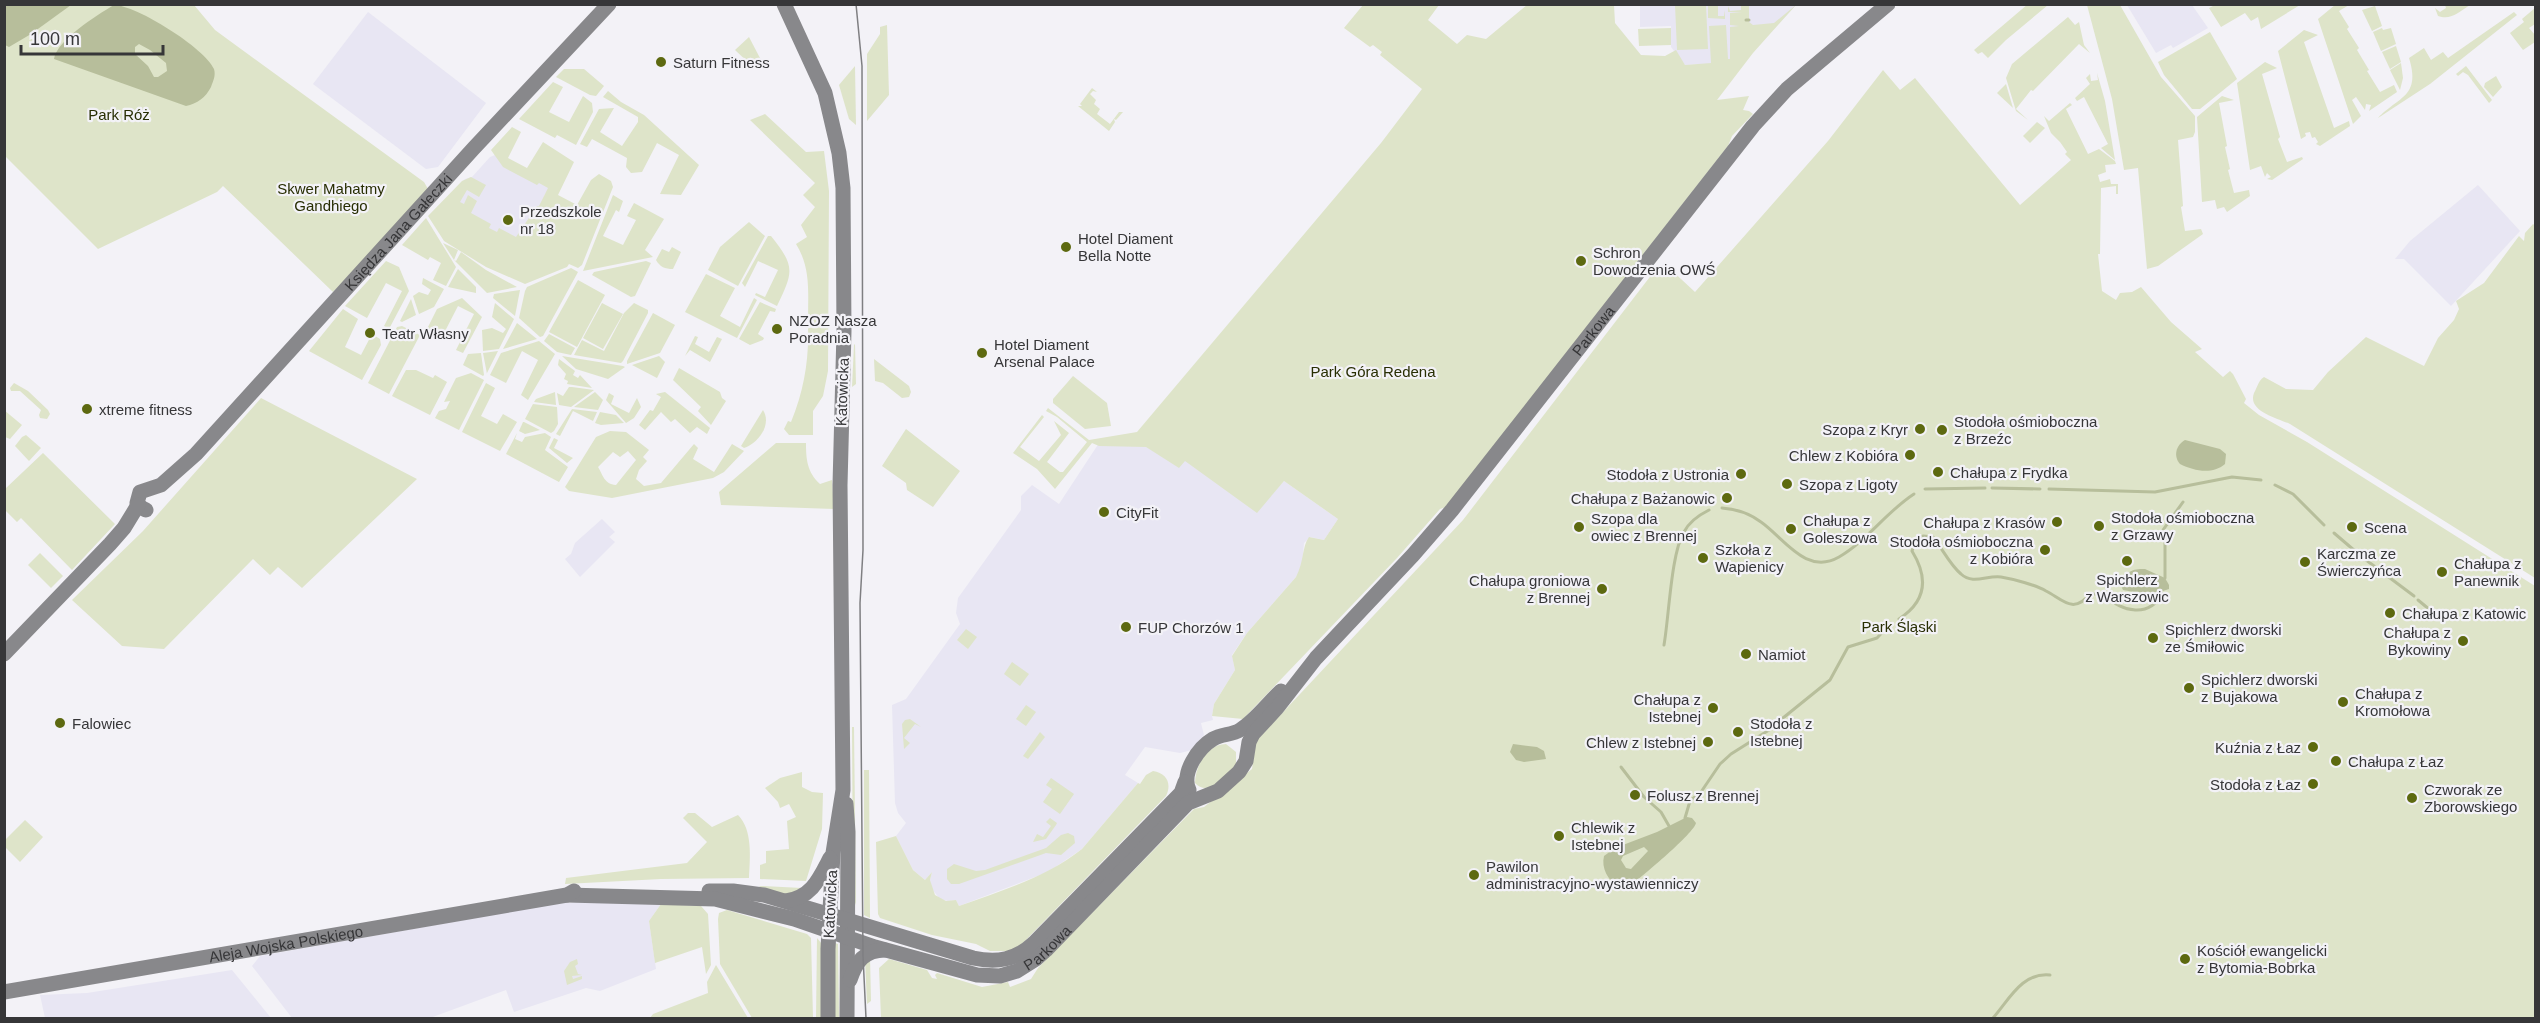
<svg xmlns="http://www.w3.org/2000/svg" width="2540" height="1023" font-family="Arial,sans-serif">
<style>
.built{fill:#e8e6f3}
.green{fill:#dee4c9;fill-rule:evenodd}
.water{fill:#b7be9b;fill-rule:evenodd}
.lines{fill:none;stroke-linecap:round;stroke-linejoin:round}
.stream{stroke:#b7be9b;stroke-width:3}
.secondary{stroke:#88888b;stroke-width:15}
.tram{stroke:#7f7f82;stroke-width:1.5}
.poi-dot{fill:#5d6910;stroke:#f3f2f7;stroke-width:2}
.labels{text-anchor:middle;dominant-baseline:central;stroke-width:4.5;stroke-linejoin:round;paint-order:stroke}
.poi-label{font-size:15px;fill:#363638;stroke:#f3f2f7;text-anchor:start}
.park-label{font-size:15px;fill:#282e03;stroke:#f3f2f7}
.street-label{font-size:15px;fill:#363638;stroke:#f3f2f7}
</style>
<rect width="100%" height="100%" fill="#f3f2f7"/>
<g class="built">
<path d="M1640,5h156l-21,23 -44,35 -46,2 -14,-18v-21l-31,1z"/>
<path d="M2127,5h65l16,23 -35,20 -2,-3 -15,8z"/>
<path d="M368,12l118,91 -48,64 -12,2 -113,-85z"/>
<path d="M495,155l56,30 -7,11 26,64 -140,-45 35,-36 7,-2 18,-20z"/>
<path d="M2478,185l42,46 -69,75 -47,-47h-9l15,-18z"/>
<path d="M1149,437l116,65 19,-21 54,38 -14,21 -14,-3 -6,6 -2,23 -6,11 -49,56 -15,22 3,15 -21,34 -2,12 1,4 -12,3 3,12 -12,15 -12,3 -35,-6 -20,28 13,8 -56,66 -34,23 -89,34 -3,-6 -8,1 -8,-2 -9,-11 -1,-8 2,-8 -7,8 -12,-10 -17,-34 10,-13 -8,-10 -3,-10 -3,-98 14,-6 54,-75 -4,-11 2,-15 63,-88v-14l11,-11 27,19 40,-61z"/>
<path d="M602,519l13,13 -6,5 6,5 -35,35 -15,-18 6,-5 4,-11z"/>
<path d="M603,900l58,4 -12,17 7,48 -56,22 -14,-3 -72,24 -8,-22 -76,28h-138l-40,-52 8,-10 293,-52z"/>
<path d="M232,970l39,48h-226l-5,-23 47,-2z"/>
</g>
<g class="green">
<path d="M2028,4l20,1 -42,35 -18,18 -6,-6 -4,2 -4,-4z"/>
<path d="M4,5h190l21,25 15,11 194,141 4,7 -2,5 -93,98 -110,-106 -6,6 -119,57 -93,-93z"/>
<path d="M1363,5h76l-11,15 29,24 10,-9 19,4 41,-34h87l1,18 26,32 24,1 11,-6 9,15 26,-2 -2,-37 17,-1 2,34h2v-32l9,-1 -9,-1v-12l12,-1h-14v-6l2,5 11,-1v-5h8v17l4,3 21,-2 22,-18 -43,48 -36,47 32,-4 -6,14 6,1 4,3 -21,22 -4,10 -282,361 -6,2 -43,49 -154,161 -31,-3 2,-12 21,-34 -3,-14 15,-23 49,-56c8,-15 6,-31 13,-40l15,3 14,-21 -54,-38 -27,32 -72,-52 -6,7 -33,-21 -47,-1 -7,-3 -37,46 -18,-20 -24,-16 29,-38 2,2 -24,30 19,14 22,-26 -7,-14 15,12 -22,29 13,10h3l24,-30 -30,-25 -11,-6 2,-3 41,32 48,-8 244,-289 41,-54 -42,-34 2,-3 -9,-7 -3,2 -26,-19z"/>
<path d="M1675,5h31l2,44 -31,1z"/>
<path d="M1708,5h10v11h6l1,-6v9l-17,-1z"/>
<path d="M2087,5h33l41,72 34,39v16l-2,5 -15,3 5,66 -2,1 4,24 16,-2 2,5 -45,32 -11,3 -9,-101 -14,2 -12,-71z"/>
<path d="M2215,5v-1l85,1 -39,24 -3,-12 -7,4 -6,-8 -24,14 -12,-19z"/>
<path d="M2335,5h14l-10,6 10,16 -2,2 12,19 -2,2 12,20 -2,1 13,21 14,-7 3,7 -28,19 2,-6 -5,-1 -1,6 -9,-13 -4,3 9,16 -8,8 -35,-105z"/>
<path d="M2445,5h25c-10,6 -19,16 -32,11l-3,-8 5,4 6,-4z"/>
<path d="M2375,6l7,20 -10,5 -10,-21z"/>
<path d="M2535,8v16l-6,4 6,7v7l-12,8 -13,-17 14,-11 -2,-3z"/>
<path d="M2514,12l3,3 -87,69 -52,34c21,-22 43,-21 31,-60l15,-10 7,12 12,-8 5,6z"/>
<path d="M2068,17l7,8 4,-3 5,23 6,8 -11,-9 -46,47 -2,-1 -15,19 12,11 -12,-9 -10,-33 6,-14z"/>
<path d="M887,25l2,70 -22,26v-67l13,-20v-7z"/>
<path d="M1671,28v17l-32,1 -1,-17z"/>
<path d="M2382,28l1,2 8,-2 5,16 -15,7 -8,-19z"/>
<path d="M2304,30l14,5 -14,7 30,86 15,-7 1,5 -30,20 -4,-2 2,-2 -3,-5 -3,1 -2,-6 -5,1 1,3 -5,3 -23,-88z"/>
<path d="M2210,32l27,47 -37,30h-8l-28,-34 -6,-13z"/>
<path d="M749,37l12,23 -10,5 -16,-15z"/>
<path d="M2396,46l5,16 -11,7 -8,-17z"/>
<path d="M2265,62l12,6 -15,6 18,63 -2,2 9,23 15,-5 1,2 -31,21 -5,-1 4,-2 -4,-4 -2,4 -4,-11 -11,4 -13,-87z"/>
<path d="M2401,63l2,15 -3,12 -10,-20z"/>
<path d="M855,66l1,59 -7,-6 -10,-34z"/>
<path d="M2466,66l26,34 -3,3 -21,-28 -5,-3 -5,4 -2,-2z"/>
<path d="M564,69h20l20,17 -8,10 -6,-1 -34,-18z"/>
<path d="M1883,70l17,20 15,-12 105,127 51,-45 -6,-6 2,-2 -7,-10 -9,-9 -7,-17 5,5 21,-18 2,2 -6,4 22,45 11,-5 16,12 1,3 -11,1 1,7 -8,3 2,7 10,-3 1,5h7v10h-2v-8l-15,2 -1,66h-2l4,37 14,9 4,-7 12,-1 9,-5 30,35 31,27 -7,3 28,25 7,-6 3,3 13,25 -2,4 15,12 48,27 228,144v432h-1654l-2,-50 10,-9 38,11 5,8 5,1 -2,-4 2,-2 45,14 26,-5 2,5 21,-8 7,-11 151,-154 5,-5 10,-2 48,-38 4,-28 207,-221 196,-255 8,1 28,26 133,-151z"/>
<path d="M2097,73l8,28 10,59 -14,-12 7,-4 -24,-47 -7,4 -2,-3 15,-14 -4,-6 4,-4 1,7 7,-1z"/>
<path d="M2496,76l6,11 -9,10 -9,-10 1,-4z"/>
<path d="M553,82l10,5 -14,25 20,10 14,-26 9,7 1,9 -17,33 -19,-10 -2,3 -36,-19z"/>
<path d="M2006,84l7,24 -16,-15z"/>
<path d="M1092,88l5,4 -4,-1 -3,3 6,6 -2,4 6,5 -3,5 13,10 9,-12h4l-7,8 -2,-1 1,3 -6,9 -31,-25h4l-2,-2z"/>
<path d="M608,91l13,11 23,13 55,50 -18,30 -21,-1 19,-39 -22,-12 -15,29 -11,1 -5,-6 1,-9 -35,-19 -5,8 -7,-3 19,-35 15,-1 -14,24 22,14 16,-24v-5l-35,-20z"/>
<path d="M2222,96l12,4 -15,3 8,43 -2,1 5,22 -2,1 6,23 15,-3 1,6 -23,16 -3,-5 -7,2 -2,-9 -13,2 -5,-85z"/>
<path d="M765,114l41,38 18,-1 5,40 -1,180 -5,25 -10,15v24h-24l-5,-6 4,-8 3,1c13,-31 18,-62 17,-94l6,-1v-6h-6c0,-29 3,-53 -12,-77l11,-7 -6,-12 14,-18 -12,-12 12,-12 -65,-63z"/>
<path d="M2037,122l8,6 -15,15 -7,-7z"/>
<path d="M512,127l9,5 -13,26 19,10 16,-26 31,20 -16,33 19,10 14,-25 8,-6 12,7 2,6 -31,78 -4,3 -9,-4 -2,3 -42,17 -39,-17 -42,-26 -16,-25 34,-35 9,-4 15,8 -7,12 -12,-7 -7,12 4,2 4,-9 9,6 -6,12 20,11 -2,4 8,4 2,-4 17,9 21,-31h2l9,-18 -9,-5 -2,2 -34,-18 -12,-17z"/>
<path d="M613,195l10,6 -4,11 -3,-2 -13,26 20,9 13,-25 -9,-4 7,-13 30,16 -19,31 8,7 -70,14z"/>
<path d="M426,218l30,49 -10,19 -13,-6 8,-17 -11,-6 -2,3 -26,-15z"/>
<path d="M749,222l16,14 -27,50 -30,-16 12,-23z"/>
<path d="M2533,224l3,2 -1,352 -245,-154c-13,-6 -43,-13 -36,-31 4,-7 4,-12 10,-16l22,12 27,1 15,-18 38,-35 58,29 14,-28 16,-18 5,-11 -3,-8 28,-18 35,-47 5,5 1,-8z"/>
<path d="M768,236h3c25,31 22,36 6,70l-22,-11 1,-2 9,4 13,-27 -20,-9 -13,26 -3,-4z"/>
<path d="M443,243l15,7 -4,10 2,1 5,-9 25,18 31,17 -30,6 -33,-33z"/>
<path d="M672,247l9,5 -8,17c-8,0 -13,-2 -17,-9l6,-11 7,3z"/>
<path d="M386,261l13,6 10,24 -20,38 -5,-3 18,-35 -16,-8 -19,35 -22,-12z"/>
<path d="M646,261l5,2 -16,33 -4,1 -39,-22 2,-3z"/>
<path d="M571,268l7,4 -35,64 -3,1 -21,-19 6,-27 2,-4z"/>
<path d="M458,269l18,18v6l-28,-6z"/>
<path d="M706,274l29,14 -15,28 20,11 14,-29 3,2 -20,38 -52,-26z"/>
<path d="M423,278l21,11 -10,18 -15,7 -6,-18 6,-4 9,3 3,-5 -9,-6z"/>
<path d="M578,280l27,15 -28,52 -28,-15z"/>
<path d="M520,290l-5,26 -22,-18 1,-4z"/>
<path d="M462,298l20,19 -19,36 -7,-3 18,-36 -16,-8 -16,31 -15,-8 10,-20z"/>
<path d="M411,299l5,16 -14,7 -2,-1z"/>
<path d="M760,302l16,7 -1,3 -5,-1 -12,23 6,4 -1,2 -13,5 -11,-6z"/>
<path d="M495,303l19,16 -15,30 -16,2 -1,-21 10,-2 11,5 3,-4 -14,-12z"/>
<path d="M602,303l21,11 -20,35 -20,-11z"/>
<path d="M634,303l14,7v3l-25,48 -2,2 -47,-8 8,-15 22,11 20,-38z"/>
<path d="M343,309l15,10 -13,28 16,8 11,-21 8,5 1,6 -19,35 -53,-29z"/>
<path d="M653,313l22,12 -15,28 -33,11v-3z"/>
<path d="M517,323l20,16 -34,10z"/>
<path d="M402,326l18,9 -31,59 -21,-11 29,-56z"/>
<path d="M549,334l26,14 -4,7 -14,-3 -13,-11z"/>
<path d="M695,336l3,1 -3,7 14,8 8,-15 5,2 -12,23 -20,-12 -5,6z"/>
<path d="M539,341l16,13 -27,46 -7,-5 17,-35 -16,-9 -16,32 -16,-8 11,-22z"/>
<path d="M855,344l1,40 -4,3 2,-42z"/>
<path d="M498,351l-11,22v1l-4,-21z"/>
<path d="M481,353l3,22 -1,1 -20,-11 5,-11z"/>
<path d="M562,356l61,10 2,1 -17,12 -32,-10z"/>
<path d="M659,356l6,6 -8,16 -25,-13z"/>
<path d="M559,359l16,12 -2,4 5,3 2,-3 12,13 -25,-4 1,-3 -4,-2 2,-5 -8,-9z"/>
<path d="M874,359l35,27 2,6 -2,5 -7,1 -19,-15 -8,-2z"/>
<path d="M679,368l41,24 2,6 4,3 -15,24 -13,-14 3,-4 -28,-27z"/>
<path d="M406,370h10l17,8 2,-3 12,7 -17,33 -38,-19z"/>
<path d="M471,373l13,7 -25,50 -24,-12 4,-7 7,-2 4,-8 -6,1 12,-24z"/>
<path d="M1073,376l34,27 4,23 -26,3 -32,-26v-4z"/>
<path d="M14,383l14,8 20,19 2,4 -3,5 -7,-1 -1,-3 2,-5 -21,-19h-9l-1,-3z"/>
<path d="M486,383l9,5 -14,28 16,8 6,-10 14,8 -17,29 -38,-19z"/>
<path d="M569,387h3l22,3 -23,17 -12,-2 -2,-12 6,3z"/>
<path d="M555,392l1,13 -22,-3 2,-3z"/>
<path d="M595,392l8,8 -5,10 -24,-3z"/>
<path d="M665,392l45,36 -3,6 -10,-7 -7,6 -15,-14 -4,3 -10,-10 -16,18 -6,-5 11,-15 3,1 8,-14 -5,-3z"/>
<path d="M609,393l5,3 -3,8 18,9 8,-15 4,9 -7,11 -8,5 -20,-23z"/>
<path d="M261,398l156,81 -115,109 -24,-21 -8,8 -17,-16 -89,90 -42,-3 -50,-46 71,-69z"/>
<path d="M533,404l24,3 1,17 -4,7 -3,2 -26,-14z"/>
<path d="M572,409l25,3 -4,9 -20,-10 -13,25 -4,-2z"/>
<path d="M4,410l18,15 -12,14 -5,-2z"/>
<path d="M763,410c9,14 -4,33 -19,38l-3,-2z"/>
<path d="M600,412l16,3 8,8 -23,2 -6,-2z"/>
<path d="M523,422h1l16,8 -15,4 -6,-3z"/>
<path d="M906,429l54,42 -27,36 -26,-17 -1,-7 -24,-17z"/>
<path d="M610,431l16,1 23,18 -6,7 4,4 -8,9 -3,9 8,7 17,-3 33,-39 4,4 -5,11 21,13 18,-28 12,7 -20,21 -11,6 -101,20 -43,-7 -4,-4 31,-50zM628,451l8,9 -20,25c-12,-1 -13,-10 -18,-18l15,-15 7,5z"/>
<path d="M517,433l-2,6 7,3 3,-5 20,-4 6,4 -6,13 23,17 -9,15 -53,-28z"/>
<path d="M26,435l15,13 -12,13 -14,-15 7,-9z"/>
<path d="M554,438l4,2 -4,8 19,10 -6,5 -18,-15z"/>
<path d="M776,443h30c0,16 1,29 14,41l12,-4 2,29 -113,-4 -2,-13z"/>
<path d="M43,453l72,71 -43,46 -51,-52 -4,4 -12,-12v-21z"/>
<path d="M40,553l23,23 -12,12 -23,-23z"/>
<path d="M966,629l11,8 -9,12 -11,-9z"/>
<path d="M1012,662l17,12 -9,12 -16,-12z"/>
<path d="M1026,705l10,7 -10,14 -10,-7z"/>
<path d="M910,719l11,8 -6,-3 -11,14 6,5 -6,6 -2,-25 3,-4z"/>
<path d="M852,727h2l2,178 -3,-9z"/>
<path d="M1040,732l5,5 -17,22 -5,-3z"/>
<path d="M1226,744l10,8v13c-11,10 -27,33 -41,18 0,-16 12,-39 31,-39z"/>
<path d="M864,770h5l1,148 -6,-3z"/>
<path d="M1153,771c14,2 19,13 13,25l-145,149 -12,6h-19l-14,-7 -44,-9 -52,-17 -2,-4 -2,-72 20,-6 17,34 12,10 7,-8 -2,8 5,15 11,6 10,-1 3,6c44,-16 86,-28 123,-57l56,-66 2,1 6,-9z"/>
<path d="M802,772v15l10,5 11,1 -1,36 -16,52 -46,-2v-14l6,-2v-12l23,-2 -2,-28 9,-4 -7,-13 -9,4 -2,-6 -13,-14 15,-10z"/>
<path d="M1051,778l23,16 -14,20 -17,-12 9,-13 -6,-4z"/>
<path d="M688,813h7l17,14 26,-12c15,15 12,43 11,63l-88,1 -96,5 1,-6 121,-15 20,-21 -24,-24z"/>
<path d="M1050,818l7,5 -1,2 -10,14 -13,3 4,-8 6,3 8,-11 -5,-4z"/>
<path d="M25,820l18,17 -23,25 -15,-15v-7z"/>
<path d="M1068,833l6,3 1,7 -14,12 -15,-2 -87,31h-8l-4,-5v-10l7,-5 22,7 9,-1 61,-22 15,-13z"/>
<path d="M759,886h4l39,2 -10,8 -28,-6z"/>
<path d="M661,904l40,2 7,8 3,51 -5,9 -4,-27 -47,16 -6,-42z"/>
<path d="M727,910l80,24 4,4 2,80h-61l-32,-54 -2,-45 1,-6z"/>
<path d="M817,938l5,6 1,74h-7z"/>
<path d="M835,943l3,1 1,74h-6z"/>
<path d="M870,956l1,45 -4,3 -2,-45z"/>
<path d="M577,959l1,5 -3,2 3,8 4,1 -10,1 1,3 9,-3v3l-15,6 -3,-14 6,-9z"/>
<path d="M716,965l32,53h-98l3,-4 55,-21 -1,-11z"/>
</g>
<g class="water">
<path d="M4,5l1,-1 66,1 -40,29 -22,13 -4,-2z"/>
<path d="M114,5c22,0 91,43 100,64 2,7 -1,12 -3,18 -5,10 -14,17 -25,19l-132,-47c3,-19 43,-44 60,-54zM139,44l11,6 16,13 1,8 -9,6h-4l-6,-11 -13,-12v-7z"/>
<path d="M2185,440l35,9 6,5 -1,10c-13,11 -31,7 -45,0 -7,-8 -4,-19 5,-24z"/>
<path d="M2145,569l20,9 4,7v4l-18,6 -28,-5 -3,-6c6,-13 12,-15 25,-15z"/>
<path d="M1513,744l24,3 7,4 2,8 -22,3 -8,-2 -6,-8z"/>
<path d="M1687,817l5,1 4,5c-2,10 -53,53 -64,61 -5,3 -9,4 -14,3 -10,-7 -17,-19 -14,-31l11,-8 42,-16zM1644,847l4,4 -17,18 -5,-1 -5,-8 2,-4z"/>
</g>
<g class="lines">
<g class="stream">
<path d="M1746,20h3"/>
<path d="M2275,485l18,9 31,31"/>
<path d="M1992,488l48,1"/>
<path d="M1925,489l60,-1"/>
<path d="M2049,489l106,3 77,-15 29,3"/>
<path d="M1722,508c15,1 27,5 39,14 23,16 45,54 78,35 28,-16 47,-45 75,-63"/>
<path d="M2334,533l28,24 52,39"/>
<path d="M2165,578v-45l-2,-3 20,-28"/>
<path d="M2418,600l12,10"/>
<path d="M1899,619c28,-18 29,-42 13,-68l3,-10 8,-5 10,1c9,11 17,28 28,37 12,11 26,1 40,3 12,2 35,8 45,14 16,8 27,24 44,3h14c18,19 46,24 58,-1"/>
<path d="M1664,645c5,-28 7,-92 20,-113 5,-10 15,-17 25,-22"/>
<path d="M1778,722l52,-42 18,-33 29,-9 14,-15"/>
<path d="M1621,767l23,30 17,15 8,14"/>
<path d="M1685,818l5,-17 11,-9 19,-28 11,-10 38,-24"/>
<path d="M1993,1018c16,-18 29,-46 57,-43"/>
</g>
<g class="secondary">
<path d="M784,4l41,89 14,60 4,35 1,143 -4,154 3,305 -10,63 -5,96v69"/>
<path id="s1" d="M146,510l-4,-2 -5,-5 3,-11 21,-7 35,-31 277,-305 136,-145"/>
<path d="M4,654l106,-110 14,-16 14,-23"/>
<path d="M1189,790c-8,-17 9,-42 24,-51 8,-5 19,-4 27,-9 15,-9 28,-27 41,-39"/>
<path d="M846,804l2,28 -1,186"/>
<path d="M709,891h24l31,4 209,63c24,5 43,2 61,-15l147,-150 4,-11"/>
<path id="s2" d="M567,895l148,4 79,20 81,28 102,28 23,1 17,-5 19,-12 10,-9 142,-147 30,-12 21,-19 7,-11 3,-19 4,-8 24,-26 39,-50 97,-103 39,-45 301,-384 34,-37 101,-85"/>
<path d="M786,901c26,-4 33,-22 44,-43"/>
<path d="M850,980c6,-18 14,-30 35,-30"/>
<path id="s3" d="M4,992l563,-97 7,-4"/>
</g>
<path class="tram" d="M856,4l6,62 1,484 -3,53 3,353 3,62"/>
</g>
<g class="poi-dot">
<circle cx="661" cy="62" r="6"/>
<circle cx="508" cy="220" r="6"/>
<circle cx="1066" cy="247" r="6"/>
<circle cx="1581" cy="261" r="6"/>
<circle cx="777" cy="329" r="6"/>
<circle cx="370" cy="333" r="6"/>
<circle cx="982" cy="353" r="6"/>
<circle cx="87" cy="409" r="6"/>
<circle cx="1920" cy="429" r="6"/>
<circle cx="1942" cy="430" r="6"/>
<circle cx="1910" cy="455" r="6"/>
<circle cx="1938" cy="472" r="6"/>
<circle cx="1741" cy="474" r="6"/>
<circle cx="1787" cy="484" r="6"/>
<circle cx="1727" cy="498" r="6"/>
<circle cx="1104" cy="512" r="6"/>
<circle cx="2057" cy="522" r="6"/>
<circle cx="2099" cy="526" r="6"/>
<circle cx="1579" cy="527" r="6"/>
<circle cx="2352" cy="527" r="6"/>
<circle cx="1791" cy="529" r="6"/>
<circle cx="2045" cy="550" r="6"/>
<circle cx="1703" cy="558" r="6"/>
<circle cx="2127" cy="561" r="6"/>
<circle cx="2305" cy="562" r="6"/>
<circle cx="2442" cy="572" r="6"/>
<circle cx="1602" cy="589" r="6"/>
<circle cx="2390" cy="613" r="6"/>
<circle cx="1126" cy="627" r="6"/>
<circle cx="2153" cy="638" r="6"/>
<circle cx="2463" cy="641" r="6"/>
<circle cx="1746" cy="654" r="6"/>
<circle cx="2189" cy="688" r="6"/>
<circle cx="2343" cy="702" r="6"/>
<circle cx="1713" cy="708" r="6"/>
<circle cx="60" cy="723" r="6"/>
<circle cx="1738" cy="732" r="6"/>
<circle cx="1708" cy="742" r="6"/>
<circle cx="2313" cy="747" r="6"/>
<circle cx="2336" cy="761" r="6"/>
<circle cx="2313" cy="784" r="6"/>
<circle cx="1635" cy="795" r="6"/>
<circle cx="2412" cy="798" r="6"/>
<circle cx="1559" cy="836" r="6"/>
<circle cx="1474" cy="875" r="6"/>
<circle cx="2185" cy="959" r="6"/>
</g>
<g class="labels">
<g class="poi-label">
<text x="673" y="62">Saturn Fitness</text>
<text x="520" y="211">Przedszkole<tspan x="520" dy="17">nr 18</tspan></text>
<text x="1078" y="238">Hotel Diament<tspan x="1078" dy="17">Bella Notte</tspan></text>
<text x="1593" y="252">Schron<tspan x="1593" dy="17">Dowodzenia OWŚ</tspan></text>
<text x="789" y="320">NZOZ Nasza<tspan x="789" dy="17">Poradnia</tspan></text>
<text x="382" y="333">Teatr Własny</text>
<text x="994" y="344">Hotel Diament<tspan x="994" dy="17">Arsenal Palace</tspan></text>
<text x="99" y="409">xtreme fitness</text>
<text x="1954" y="421">Stodoła ośmioboczna<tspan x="1954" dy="17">z Brzeźc</tspan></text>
<text x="1908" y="429" text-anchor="end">Szopa z Kryr</text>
<text x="1898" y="455" text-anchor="end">Chlew z Kobióra</text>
<text x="1950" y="472">Chałupa z Frydka</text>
<text x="1729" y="474" text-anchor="end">Stodoła z Ustronia</text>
<text x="1799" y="484">Szopa z Ligoty</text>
<text x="1715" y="498" text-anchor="end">Chałupa z Bażanowic</text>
<text x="1116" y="512">CityFit</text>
<text x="2111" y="517">Stodoła ośmioboczna<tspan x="2111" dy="17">z Grzawy</tspan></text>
<text x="1591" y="518">Szopa dla<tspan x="1591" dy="17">owiec z Brennej</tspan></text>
<text x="1803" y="520">Chałupa z<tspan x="1803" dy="17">Goleszowa</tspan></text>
<text x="2045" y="522" text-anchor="end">Chałupa z Krasów</text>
<text x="2364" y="527">Scena</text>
<text x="2033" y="541" text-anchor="end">Stodoła ośmioboczna<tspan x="2033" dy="17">z Kobióra</tspan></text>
<text x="1715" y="549">Szkoła z<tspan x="1715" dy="17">Wapienicy</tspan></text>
<text x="2317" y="553">Karczma ze<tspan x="2317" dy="17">Świerczyńca</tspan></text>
<text x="2454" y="563">Chałupa z<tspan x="2454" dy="17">Panewnik</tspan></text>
<text x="2127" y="579" text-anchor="middle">Spichlerz<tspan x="2127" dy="17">z Warszowic</tspan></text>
<text x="1590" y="580" text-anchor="end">Chałupa groniowa<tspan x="1590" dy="17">z Brennej</tspan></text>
<text x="2402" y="613">Chałupa z Katowic</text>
<text x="1138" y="627">FUP Chorzów 1</text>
<text x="2165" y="629">Spichlerz dworski<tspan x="2165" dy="17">ze Śmiłowic</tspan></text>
<text x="2451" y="632" text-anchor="end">Chałupa z<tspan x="2451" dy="17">Bykowiny</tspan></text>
<text x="1758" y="654">Namiot</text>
<text x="2201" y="679">Spichlerz dworski<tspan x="2201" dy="17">z Bujakowa</tspan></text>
<text x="2355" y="693">Chałupa z<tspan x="2355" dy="17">Kromołowa</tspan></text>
<text x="1701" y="699" text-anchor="end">Chałupa z<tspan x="1701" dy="17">Istebnej</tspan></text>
<text x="72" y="723">Falowiec</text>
<text x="1750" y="723">Stodoła z<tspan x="1750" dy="17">Istebnej</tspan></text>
<text x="1696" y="742" text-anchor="end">Chlew z Istebnej</text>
<text x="2301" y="747" text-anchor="end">Kuźnia z Łaz</text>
<text x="2348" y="761">Chałupa z Łaz</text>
<text x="2301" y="784" text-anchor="end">Stodoła z Łaz</text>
<text x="2424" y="789">Czworak ze<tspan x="2424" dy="17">Zborowskiego</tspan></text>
<text x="1647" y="795">Folusz z Brennej</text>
<text x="1571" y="827">Chlewik z<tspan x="1571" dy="17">Istebnej</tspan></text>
<text x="1486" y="866">Pawilon<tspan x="1486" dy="17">administracyjno-wystawienniczy</tspan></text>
<text x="2197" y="950">Kościół ewangelicki<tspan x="2197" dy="17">z Bytomia-Bobrka</tspan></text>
</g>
<g class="park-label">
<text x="119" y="114">Park Róż</text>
<text x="331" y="188">Skwer Mahatmy<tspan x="331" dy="17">Gandhiego</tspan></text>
<text x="1373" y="371">Park Góra Redena</text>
<text x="1899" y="626">Park Śląski</text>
</g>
<g class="street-label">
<text stroke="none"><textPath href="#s1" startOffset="392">Księdza Jana Gałeczki</textPath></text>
<text stroke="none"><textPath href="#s2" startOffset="1332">Parkowa</textPath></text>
<text transform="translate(842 392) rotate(-88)">Katowicka</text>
<text transform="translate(830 904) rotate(-87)">Katowicka</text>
<text stroke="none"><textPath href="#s3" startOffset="286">Aleja Wojska Polskiego</textPath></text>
<text stroke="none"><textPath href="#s2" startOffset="500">Parkowa</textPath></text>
</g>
</g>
<rect width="2540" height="1023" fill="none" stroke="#363638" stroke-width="12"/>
<path d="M21 45v9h142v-9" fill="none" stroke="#363638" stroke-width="3"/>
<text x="30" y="45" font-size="18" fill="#363638" stroke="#f3f2f7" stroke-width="4.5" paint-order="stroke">100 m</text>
</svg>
